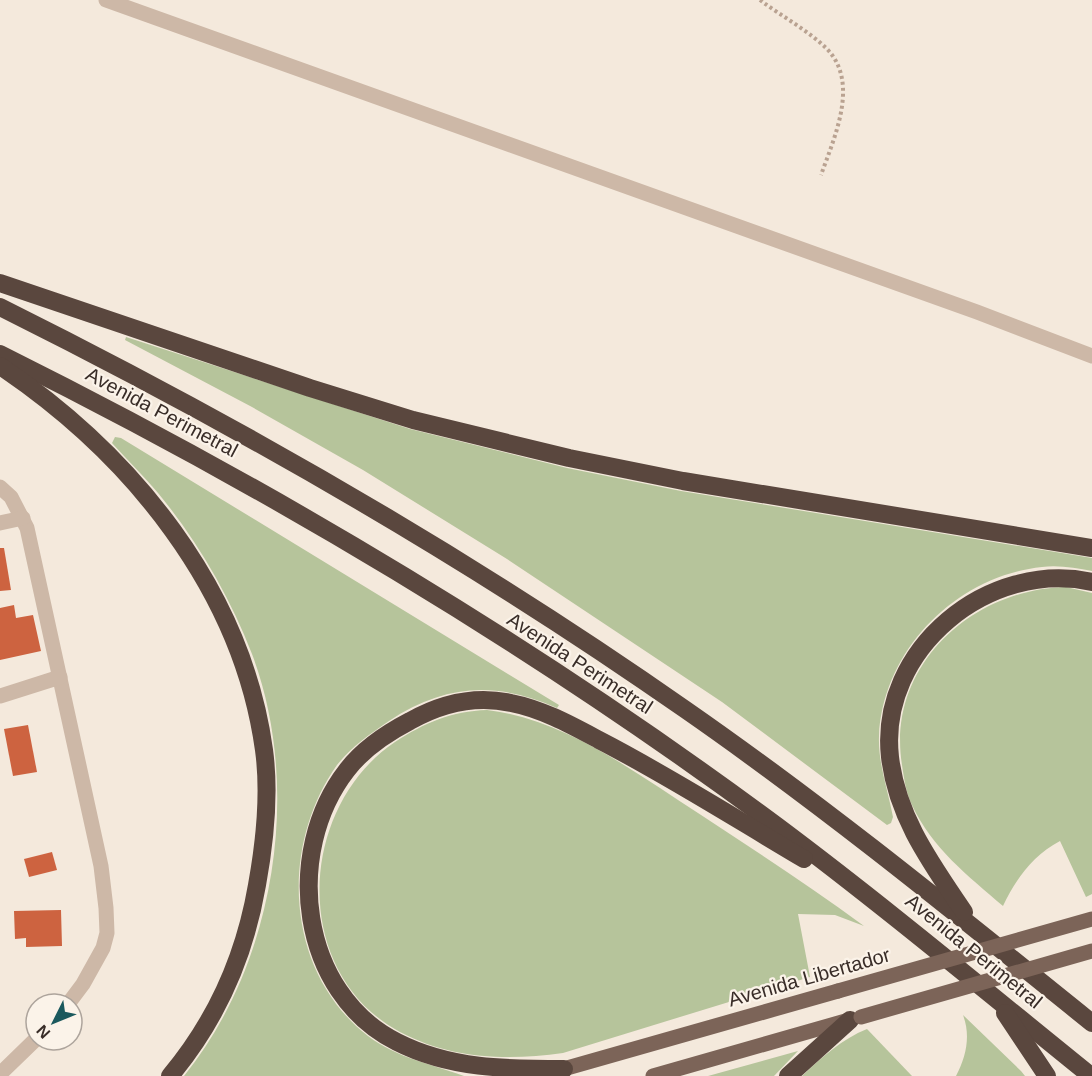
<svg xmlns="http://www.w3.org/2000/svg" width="1092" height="1076" font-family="Helvetica,sans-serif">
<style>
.green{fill:#b6c49b}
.building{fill:#cd6340}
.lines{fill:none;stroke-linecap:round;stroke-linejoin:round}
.path{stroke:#b9a291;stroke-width:4;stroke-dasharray:3 3;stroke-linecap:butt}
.minor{stroke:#cdb8a7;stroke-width:15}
.major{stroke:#7c6458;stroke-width:15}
.highway{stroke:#5a473e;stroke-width:18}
.major-bridge{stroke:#7c6458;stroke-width:15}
.labels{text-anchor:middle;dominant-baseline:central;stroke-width:4.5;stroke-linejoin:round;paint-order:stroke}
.street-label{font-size:20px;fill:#392d28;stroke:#fbf3e9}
</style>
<rect width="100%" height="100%" fill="#f4e9dc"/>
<g class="green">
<path d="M126,337l284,92 157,39 114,23 411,67v13c-16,-3 -33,-6 -50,-4 -86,9 -159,83 -163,169 -1,28 9,54 14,81l-2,6 -4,2 -165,-123 -215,-143 -144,-89 -111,-63 -127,-67z"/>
<path d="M115,437l6,1 438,267 -2,3c-61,-27 -112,-24 -168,13 -19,13 -38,26 -52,44 -58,82 -52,207 31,271 29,22 63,28 96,40h-280c91,-112 119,-287 68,-422 -22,-57 -55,-114 -94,-161 -14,-17 -31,-33 -46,-50z"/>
<path d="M1066,587l26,6v301l-6,3 -26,-56c-27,14 -44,38 -57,65 -35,-30 -71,-58 -91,-101 -6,-12 -8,-27 -10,-40 -16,-99 70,-176 164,-178z"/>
<path d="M487,710c78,9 147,62 211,103 56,37 112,73 166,113l-29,-11 -37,-1 12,63 -247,76c-56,8 -112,6 -163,-21 -110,-59 -103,-224 -5,-290 29,-19 57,-31 92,-32z"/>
<path d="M963,1015l58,56 4,5h-69c10,-19 15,-40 7,-61z"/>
<path d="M867,1029l45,47h-110c20,-19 40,-37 65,-47z"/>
<path d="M798,1051l-24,25h-66z"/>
</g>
<g class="building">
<path d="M0,548h4l7,42 -11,1z"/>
<path d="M14,605l2,13 17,-3 8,36 -41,9v-52z"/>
<path d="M28,725l9,47 -24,4 -9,-47z"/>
<path d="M52,852l5,18 -28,7 -5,-18z"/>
<path d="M61,910l1,36 -36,1v-9l-11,1 -1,-28z"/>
</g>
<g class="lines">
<path class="path" d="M760,0c21,16 48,30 67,49 33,34 7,89 -6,126"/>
<g class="minor">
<path d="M106,0l871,312 115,44"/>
<path d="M0,487l11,10 16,31 74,338 5,42 1,25 -4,15 -20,36 -15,20"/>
<path d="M0,523l23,-5"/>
<path d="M0,696l60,-19"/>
<path d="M0,1074l36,-35"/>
</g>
<g class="major">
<path d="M553,1072l285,-81"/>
<path d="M653,1076l196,-56"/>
</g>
<g class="highway">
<path d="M0,283l310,105 103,32 156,38 114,23 409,67"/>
<path d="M0,307c237,118 469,251 686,403 141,98 273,206 406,313"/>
<path d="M0,354c271,135 533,291 777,472 107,80 210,166 314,250"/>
<path d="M0,366c131,88 242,223 264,384 6,44 1,91 -7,135 -12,70 -41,136 -87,191"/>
<path d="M964,912c-33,-49 -67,-95 -74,-155 -12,-108 99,-198 202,-175"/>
<path d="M1005,1013l42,63"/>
<path d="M564,1069c-58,0 -114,0 -167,-27 -98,-49 -114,-190 -50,-272 16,-21 40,-37 63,-49 32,-18 65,-26 101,-18 31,6 60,22 88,37 70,36 137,79 205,119"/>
<path d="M788,1076l62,-56"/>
</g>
<g class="major-bridge">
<path d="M838,991l254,-72"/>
<path d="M861,1017l231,-66"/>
</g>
</g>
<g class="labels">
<g class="street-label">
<text transform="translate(162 412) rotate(28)">Avenida Perimetral</text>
<text transform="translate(580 663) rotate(33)">Avenida Perimetral</text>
<text transform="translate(974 951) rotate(39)">Avenida Perimetral</text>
<text transform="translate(809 977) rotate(-16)">Avenida Libertador</text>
</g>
</g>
<g transform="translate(54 1022) rotate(227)"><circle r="28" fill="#fbf3e9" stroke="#ada49c" stroke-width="1.5"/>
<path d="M0-4.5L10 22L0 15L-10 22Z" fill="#1b595d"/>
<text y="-9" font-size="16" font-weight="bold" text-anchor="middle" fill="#392d28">N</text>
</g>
</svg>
